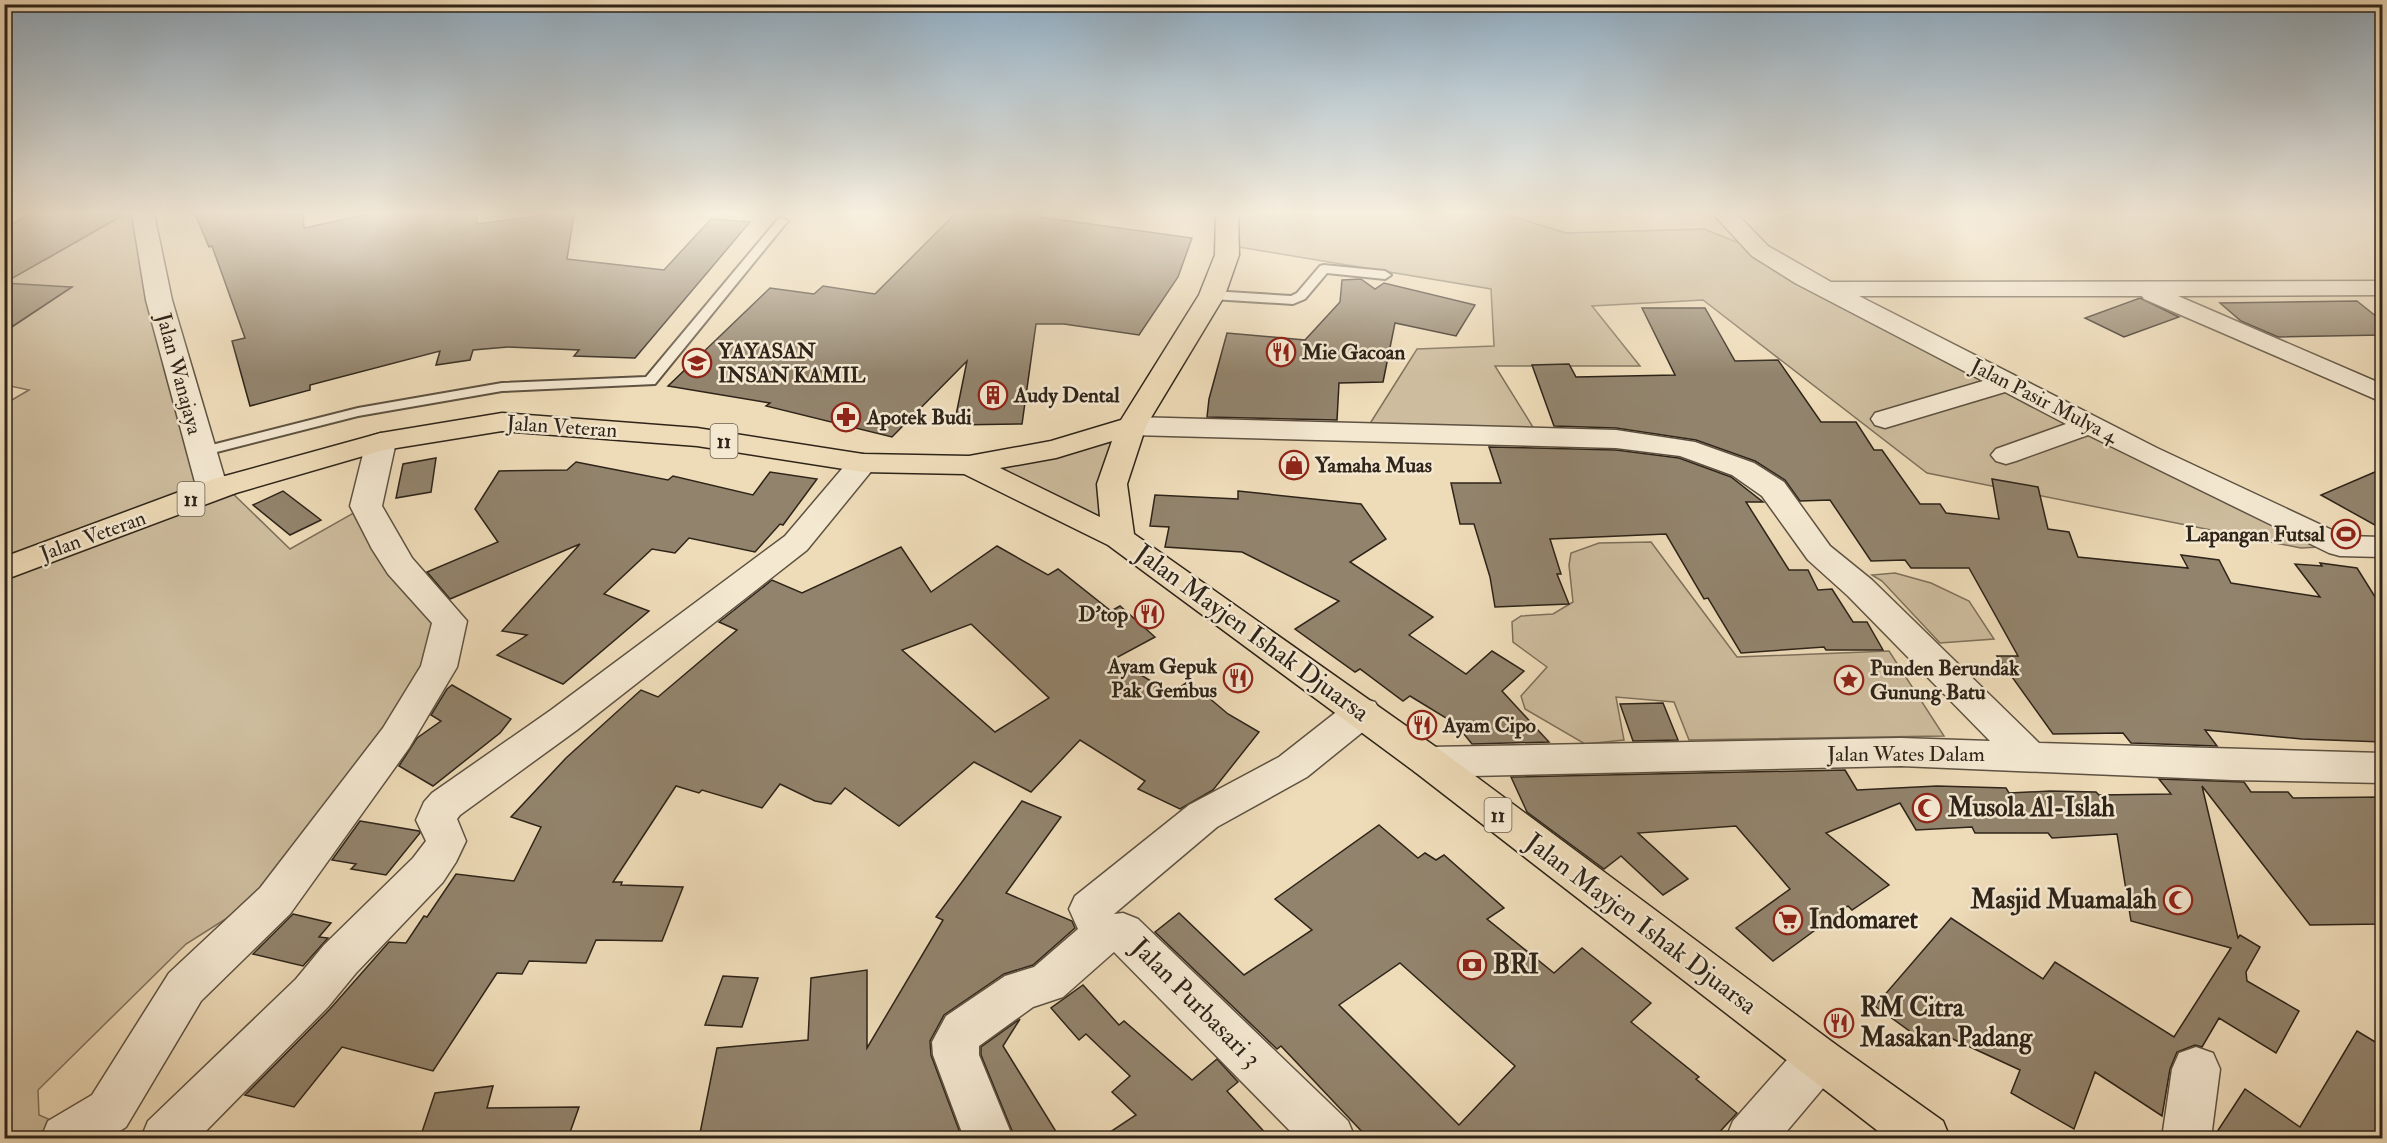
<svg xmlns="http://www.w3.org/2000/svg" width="2387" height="1143" font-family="'IM FELL Double Pica',serif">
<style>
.green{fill:#cdbc9d;stroke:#7e705b;stroke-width:1.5}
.building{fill:#92836c;stroke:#2e2419;stroke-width:1.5;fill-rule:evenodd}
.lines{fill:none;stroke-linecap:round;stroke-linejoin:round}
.service-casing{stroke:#5e5241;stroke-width:4}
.minor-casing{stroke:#5e5241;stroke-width:3}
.primary-casing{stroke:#2e2419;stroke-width:3}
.service{fill:#f4e8d1;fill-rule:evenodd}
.minor{fill:#f4e8d1;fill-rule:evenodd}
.primary{fill:#eedbb8;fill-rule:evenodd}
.labels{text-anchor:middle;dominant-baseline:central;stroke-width:5;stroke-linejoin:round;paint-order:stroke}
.shield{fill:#f4e8d1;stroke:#695f50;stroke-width:1.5}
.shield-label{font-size:20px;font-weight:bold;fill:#2e2419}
.poi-label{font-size:21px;font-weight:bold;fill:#2e2419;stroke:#f4e8d1;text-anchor:start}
.street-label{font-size:21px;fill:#2e2419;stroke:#f4e8d1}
.near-street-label{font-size:26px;fill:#2e2419;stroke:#f4e8d1}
.near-poi-label{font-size:26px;font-weight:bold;fill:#2e2419;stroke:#f4e8d1;text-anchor:start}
</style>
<rect width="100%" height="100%" fill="#eedbb8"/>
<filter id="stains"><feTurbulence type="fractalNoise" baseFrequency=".00333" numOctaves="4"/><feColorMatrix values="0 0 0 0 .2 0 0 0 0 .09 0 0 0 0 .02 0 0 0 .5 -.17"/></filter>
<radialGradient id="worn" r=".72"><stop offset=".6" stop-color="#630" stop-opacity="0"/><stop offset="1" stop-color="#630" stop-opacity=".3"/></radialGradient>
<g class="green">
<path d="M80,214h63l12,65 55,203 -205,74v-152l24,-14 -24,-5v-53l66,-45 -66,1v-32l40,4 73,-42z"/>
<path d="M1227,214h277l62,19 138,-4 58,23 578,294 -39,2 -374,-75 -224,-173 -111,6 48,60h-145l41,66 -172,1 53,-84 77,-3 -3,-57 -264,-44z"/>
<path d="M1132,426l-13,112 -150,-73z"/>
<path d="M225,486l65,63 76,-43 84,115 -158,256 -106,67 -148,146 1,25 21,9 -9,14h-46v-569z"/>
<path d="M1651,542l86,115 152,-6 55,85 -255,4 -15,-38 -58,-5 8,43 -39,4 -60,-35 -4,-13 26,-29 -34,-25 -1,-20 9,-6 32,-2 20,-12 -4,-37 2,-12 28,-10z"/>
<path d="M1895,573l36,10 38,18 25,38 -54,4 -58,-62 -10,-6z"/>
</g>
<g class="building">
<path d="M30,214h95l-121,69v-55z"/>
<path d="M195,214h108l1,14 66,-14h106l1,10 79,-10h18l-7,45 97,11 47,-51 39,3 -115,136 -61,-2 5,-6 -71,-3 -35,3 -3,10 -34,5 4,-14 -130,34v5l-60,16 -18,-65 13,-3 -33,-92 -3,1z"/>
<path d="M955,214h88l-3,3 152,21 -14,39 -39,58 -75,-11h-28l-14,100 -68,1 13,-64 -75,76 -126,-31 4,-3 -102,-17 102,-98 44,6 9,-8 52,8z"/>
<path d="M1361,279l14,10 9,-6 91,22 -19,31 -61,-13 -12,59 -44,1 -2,37 -130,-3 2,-18 18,-66 78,7 35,-38 2,-22z"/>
<path d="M4,283l68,4 -68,45z"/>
<path d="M2140,298l39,19 -55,20 -39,-19z"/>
<path d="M2357,301l25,20v14l-104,2 -37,-16 -21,-18z"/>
<path d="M1642,308h63l30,53 43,-1 43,62h35l18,28h8l38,54h20l6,9 53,6 -7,-40 46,8 10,42 21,3 9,25 110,11 -7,-13 38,5 12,23 89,14 -25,-33 27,2 -2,-3 37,5 25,40v134l-80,-3 -97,-9 12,16 -86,-3 -8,-10 -70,1 -56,-78h21l-49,-88h-58l-6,-8 -34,1 -41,-61 -30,1 -15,-21 -30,-19 -59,-21 -80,-12 -62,-2 -22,-61 37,-1 7,13 99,-2z"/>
<path d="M1489,447l127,3 63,8 52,19 32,25h-17l43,68h19l10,20 14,-1 21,33h14l16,28h-57l-2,-3 -83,6 -33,-55 -4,1 -38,-65 -116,5 11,35h-4l12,30 -74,3 -5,-30 -16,-53h-14l-9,-41h50z"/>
<path d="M436,458l-5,34 -35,6 7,-34z"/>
<path d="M576,462l92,18 5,-4 80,19 17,-23 47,7 -34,46 -3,-1 -25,28 -66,-14 -14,15 -23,-4 -48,45 45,17 -86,73 -66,-29 30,-20 -25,-4 78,-87 -130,55 -23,-27 71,-30 -23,-33 24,-38 68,-1z"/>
<path d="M2382,469v60l-61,-34z"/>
<path d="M283,491l38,29 -31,15 -37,-30z"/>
<path d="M1238,491l123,13 25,35 -36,23 83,55 -24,18 57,39 26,-23 32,20 -22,20 47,51 -77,2 -16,-20 -46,-28 -7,5 -43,-32 -5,3 -60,-43 44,-28 -97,-49 -77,-5 4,-20 -19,-1 5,-31 83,4z"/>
<path d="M997,546l51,29 10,-6 53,42 9,-5 35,31 -41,22 57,34 18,-12 39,33 31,18 -46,58 -33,19 -42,-20 7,-8 -65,-41 -49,52 -57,-30 -75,64 -54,-38 -14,16 -16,-3 -35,-17 -18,24 -60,-18 -3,3 -23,-7 -63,96h9l-1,3 62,2 -21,54 -66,-1 -10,23 -57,-2 -7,13 -25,-1 -64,98 -91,-24 -48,60 -49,-12 85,-86 59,-67 17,1 18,-27 3,1 29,-43 58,7 27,-54 -30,-10 55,-59 75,-68 17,7 79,-67 -18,-8 53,-42 30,13 99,-46 30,45zM971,624l78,74 -54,34 -93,-82z"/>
<path d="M452,685l59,34 -11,14 -67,53 -34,-20 18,-28 24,-17 -10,-6 16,-26z"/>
<path d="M1663,703l15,37 -45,1 -13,-37z"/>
<path d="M1845,770l12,20 80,-4 69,2 3,5 41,-2 46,1 3,3 72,-1 -12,-15 85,3 7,10h37l5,6 89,-1v127l-72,1 -108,-139 36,152 2,-3 20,12 -14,25 1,9 52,30 -23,42 -57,-35 -17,29 -7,-2 -18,7 -7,17 -8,47 -67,-44 -21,57 -63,-36 9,-23 -76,-35 -11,13 -58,-42 76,-88 92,61 12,-17 119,75 57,-89 -100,-27 -14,-87 -65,4 -4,-5h-73l-3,-6 -56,3 -16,-27 -74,30 63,52 -37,25 -4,-4 -75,55 -37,-33 54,-39 -54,-63 -98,7 50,46 -25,16 -42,-39 -17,13 -77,-57 -16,-35z"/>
<path d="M1022,801l39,16 -55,76 66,28 3,7 -42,37 -29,9 -60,41 -14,26 1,14 31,83h-263l18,-90 91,-8 3,-62 56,-8v78l76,-128 -7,-3z"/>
<path d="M360,821l59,10 1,2 -34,42 -35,-6 5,-5 -24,-4z"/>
<path d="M1379,825l39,33 7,-5 11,7 8,-5 60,53 -17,11 67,54 28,-25 69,55 -20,19 68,55 -3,2 41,34 -23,25h-346l-87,-92 -4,3 -122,-117 24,-19 65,62 68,-45 -37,-31zM1400,963l115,103 -56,59 -120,-120z"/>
<path d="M293,914l38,9 -12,14 9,1 -25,28 -50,-12z"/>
<path d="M723,976l35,2 -16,49 -37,-2z"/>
<path d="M1083,985l36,40 5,-4 68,59 25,-21 21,23 -11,9 43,47h-169l35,-23 -24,-23 18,-16 -44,-42 -7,6 -28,-32z"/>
<path d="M1020,1019l-17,27 57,92h-45l-34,-83v-8z"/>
<path d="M2357,1031l25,15v92h-169l32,-49 55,38z"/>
<path d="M493,1086l-6,22 92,-1 -11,31h-148l15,-45z"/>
</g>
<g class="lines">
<g class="service-casing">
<g id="service">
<path d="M782,218l6,3 -2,2 -131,161 -153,7 -144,25 -157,40 -7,-4 2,-3 162,-41 144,-25 144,-6 132,-158z"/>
<path d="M1324,265l61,6 6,4 -6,4 -58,-6 -22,26 -12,5 -81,-5 -6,-4 6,-4 79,5 6,-3 23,-27z"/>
</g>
</g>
<g class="minor-casing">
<g id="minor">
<path d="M132,214h22l18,86 52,176 12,3 4,7 -4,7c-14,3 -24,-1 -37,-4l-4,-7 -49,-182z"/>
<path d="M1713,214h24l31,32 63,36 551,-1v14l-204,1 204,88v18l-238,-103 -2,-3h-283l298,152 188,88 37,1v20l-42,-1 -11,-3 -241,-118 -72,26 -10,3 -10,-3 -5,-6 5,-6 70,-25 -61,-32 -120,36 -10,-3 -4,-6 4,-6 108,-32 -188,-98 -43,-27z"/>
<path d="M1132,417l484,13 79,12 59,21 30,19 46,64 42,34 167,163 343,10v30l-150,-3 -331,-14 -472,11 -14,-5 -5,-10 5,-10 14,-5 472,-9 89,3 -142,-145 -40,-36 -46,-64 -30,-21 -52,-19 -64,-8 -484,-13 -10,-3 -4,-6 4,-6z"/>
<path d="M381,433l10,3 5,6 -14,64 30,52 55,63 -10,46 -48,81 -119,166 -89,87 -75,126 -17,11h-68l7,-17 44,-26 77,-122 91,-85 123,-160 38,-62 11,-43 -44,-49 -16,-25 -22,-43 16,-64 5,-6z"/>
<path d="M863,454l11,3 4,6 -71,87 -230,180 -117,85 -3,4 9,22 -10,21 -13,20 -87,91 -28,34 -129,131h-58l7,-17 148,-142 28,-34 89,-87 13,-17 -10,-21 8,-18 8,-9 119,-83 234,-174 67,-79z"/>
<path d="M1362,698l13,4 6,10 -6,10 -68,55 -90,50 -103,87 9,-1 15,6 210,202 7,17h-58l-183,-186 -51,45 -30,10 -54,39v9l34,83h-49l-31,-83 -1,-13 14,-26 59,-40 29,-9 44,-38 -9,-20 6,-13 114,-91 90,-48 70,-55z"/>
<path d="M1818,1037l17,7 6,15 -6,15 -54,64h-55l7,-17 68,-77z"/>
<path d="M2196,1047l17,6 7,16 -9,69h-49l10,-69 7,-16z"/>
</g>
</g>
<g class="primary-casing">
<path id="primary" d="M1216,214h22l1,41 -14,40 -79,131 -19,58 7,50 309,218 392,292 108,77 7,17h-63l-472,-366 -307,-227 -144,-71 -101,-2 -166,-26 -195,-15 -118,19 -148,43 -232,87v-23l210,-78 167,-46 121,-20 195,15 166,26 106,2 82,-15 70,-21 78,-125 16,-40zM1112,441l-15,43 3,33 -100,-49 56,-10z"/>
</g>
<use href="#service" class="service"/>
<use href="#minor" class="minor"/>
<use href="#primary" class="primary"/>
</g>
<linearGradient id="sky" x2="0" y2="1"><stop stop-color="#90abbf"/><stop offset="0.57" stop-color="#f7efdf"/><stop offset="1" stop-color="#f7efdf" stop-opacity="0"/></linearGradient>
<rect width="2387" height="374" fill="url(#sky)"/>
<defs>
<g id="restaurant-ring" transform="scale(1.5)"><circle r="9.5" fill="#f4e8d1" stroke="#8f2418" stroke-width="1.5"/><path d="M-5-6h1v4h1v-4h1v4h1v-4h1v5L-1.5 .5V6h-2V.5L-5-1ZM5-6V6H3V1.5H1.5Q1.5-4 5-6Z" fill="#8f2418"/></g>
<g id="school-ring" transform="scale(1.5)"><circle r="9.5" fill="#f4e8d1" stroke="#8f2418" stroke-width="1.5"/><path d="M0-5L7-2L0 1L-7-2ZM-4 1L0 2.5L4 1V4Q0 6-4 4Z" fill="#8f2418"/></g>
<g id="building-ring" transform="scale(1.5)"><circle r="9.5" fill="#f4e8d1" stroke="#8f2418" stroke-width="1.5"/><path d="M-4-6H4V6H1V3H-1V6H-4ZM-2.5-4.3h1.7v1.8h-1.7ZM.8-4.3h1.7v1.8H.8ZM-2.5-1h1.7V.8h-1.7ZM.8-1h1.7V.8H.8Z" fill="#8f2418"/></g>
<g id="pharmacy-ring" transform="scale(1.5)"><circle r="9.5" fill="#f4e8d1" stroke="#8f2418" stroke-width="1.5"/><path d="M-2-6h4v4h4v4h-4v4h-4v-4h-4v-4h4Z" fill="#8f2418"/></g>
<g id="shop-ring" transform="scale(1.5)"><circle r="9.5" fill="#f4e8d1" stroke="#8f2418" stroke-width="1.5"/><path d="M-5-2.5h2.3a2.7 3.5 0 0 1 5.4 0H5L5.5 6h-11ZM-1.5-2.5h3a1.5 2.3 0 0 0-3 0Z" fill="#8f2418"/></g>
<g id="stadium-ring" transform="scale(1.5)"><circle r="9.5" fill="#f4e8d1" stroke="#8f2418" stroke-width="1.5"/><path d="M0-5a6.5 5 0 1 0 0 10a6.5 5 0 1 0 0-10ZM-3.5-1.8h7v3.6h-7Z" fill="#8f2418"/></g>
<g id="sight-ring" transform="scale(1.5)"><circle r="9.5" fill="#f4e8d1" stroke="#8f2418" stroke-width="1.5"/><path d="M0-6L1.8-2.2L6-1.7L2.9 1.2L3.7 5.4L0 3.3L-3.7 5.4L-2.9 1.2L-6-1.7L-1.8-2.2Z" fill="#8f2418"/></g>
<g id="mosque-ring" transform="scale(1.5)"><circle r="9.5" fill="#f4e8d1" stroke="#8f2418" stroke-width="1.5"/><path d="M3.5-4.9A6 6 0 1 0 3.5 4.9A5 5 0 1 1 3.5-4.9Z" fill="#8f2418"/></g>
<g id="supermarket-ring" transform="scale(1.5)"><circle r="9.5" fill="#f4e8d1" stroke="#8f2418" stroke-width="1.5"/><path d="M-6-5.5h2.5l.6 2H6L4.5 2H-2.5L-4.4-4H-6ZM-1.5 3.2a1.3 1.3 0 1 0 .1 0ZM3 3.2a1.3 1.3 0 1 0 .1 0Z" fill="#8f2418"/></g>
<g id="bank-ring" transform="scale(1.5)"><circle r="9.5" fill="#f4e8d1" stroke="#8f2418" stroke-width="1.5"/><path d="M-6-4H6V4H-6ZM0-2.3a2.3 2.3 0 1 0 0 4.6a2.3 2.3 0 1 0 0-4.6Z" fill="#8f2418"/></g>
</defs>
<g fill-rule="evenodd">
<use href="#restaurant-ring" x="1281" y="352"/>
<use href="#school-ring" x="697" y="363"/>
<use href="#building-ring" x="993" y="395"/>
<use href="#pharmacy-ring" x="846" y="417"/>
<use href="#shop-ring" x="1294" y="465"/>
<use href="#stadium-ring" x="2346" y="534"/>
<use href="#restaurant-ring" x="1149" y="614"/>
<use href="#restaurant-ring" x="1238" y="678"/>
<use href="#sight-ring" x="1849" y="680"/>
<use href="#restaurant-ring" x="1422" y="725"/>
<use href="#mosque-ring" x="1927" y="808"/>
<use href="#mosque-ring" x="2178" y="900"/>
<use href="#supermarket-ring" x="1788" y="920"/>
<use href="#bank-ring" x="1472" y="965"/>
<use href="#restaurant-ring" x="1839" y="1023"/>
</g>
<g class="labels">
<g class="shield">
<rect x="710.5" y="424" width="27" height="34" rx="4.5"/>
<rect x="177.5" y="482" width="27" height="34" rx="4.5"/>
<rect x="1484.5" y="798" width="27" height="34" rx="4.5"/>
</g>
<g class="shield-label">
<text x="724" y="441">11</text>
<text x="191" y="499">11</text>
<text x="1498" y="815">11</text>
</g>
<g class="poi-label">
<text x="718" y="351">YAYASAN<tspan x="718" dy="24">INSAN KAMIL</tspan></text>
<text x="1302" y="352">Mie Gacoan</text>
<text x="1014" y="395">Audy Dental</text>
<text x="867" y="417">Apotek Budi</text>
<text x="1315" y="465">Yamaha Muas</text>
<text x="2325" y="534" text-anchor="end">Lapangan Futsal</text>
<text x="1128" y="614" text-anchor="end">D'top</text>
<text x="1217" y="666" text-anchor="end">Ayam Gepuk<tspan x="1217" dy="24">Pak Gembus</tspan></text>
<text x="1870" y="668">Punden Berundak<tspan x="1870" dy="24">Gunung Batu</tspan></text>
<text x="1443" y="725">Ayam Cipo</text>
</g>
<g class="street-label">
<text transform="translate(179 374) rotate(75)">Jalan Wanajaya</text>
<text transform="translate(2044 401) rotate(27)">Jalan Pasir Mulya 4</text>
<text transform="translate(562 427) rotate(4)">Jalan Veteran</text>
<text transform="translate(93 536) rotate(-20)">Jalan Veteran</text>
<text x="1906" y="754">Jalan Wates Dalam</text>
</g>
<g class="near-street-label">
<text transform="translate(1252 633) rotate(36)">Jalan Mayjen Ishak Djuarsa</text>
<text transform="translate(1641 924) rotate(37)">Jalan Mayjen Ishak Djuarsa</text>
<text transform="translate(1196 1003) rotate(45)">Jalan Purbasari 3</text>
</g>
<g class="near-poi-label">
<text x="1948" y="808">Musola Al-Islah</text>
<text x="2157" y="900" text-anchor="end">Masjid Muamalah</text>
<text x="1809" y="920">Indomaret</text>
<text x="1493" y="965">BRI</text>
<text x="1860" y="1008">RM Citra<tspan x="1860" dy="30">Masakan Padang</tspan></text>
</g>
</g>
<rect width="2387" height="1143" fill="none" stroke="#eedbb8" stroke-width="24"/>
<rect x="6" y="6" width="2375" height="1131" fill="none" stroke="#2e2419" stroke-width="3"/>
<rect x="12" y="12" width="2363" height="1119" fill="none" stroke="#2e2419" stroke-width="1.5"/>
<rect width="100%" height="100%" filter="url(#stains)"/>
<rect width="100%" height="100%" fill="url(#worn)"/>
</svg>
